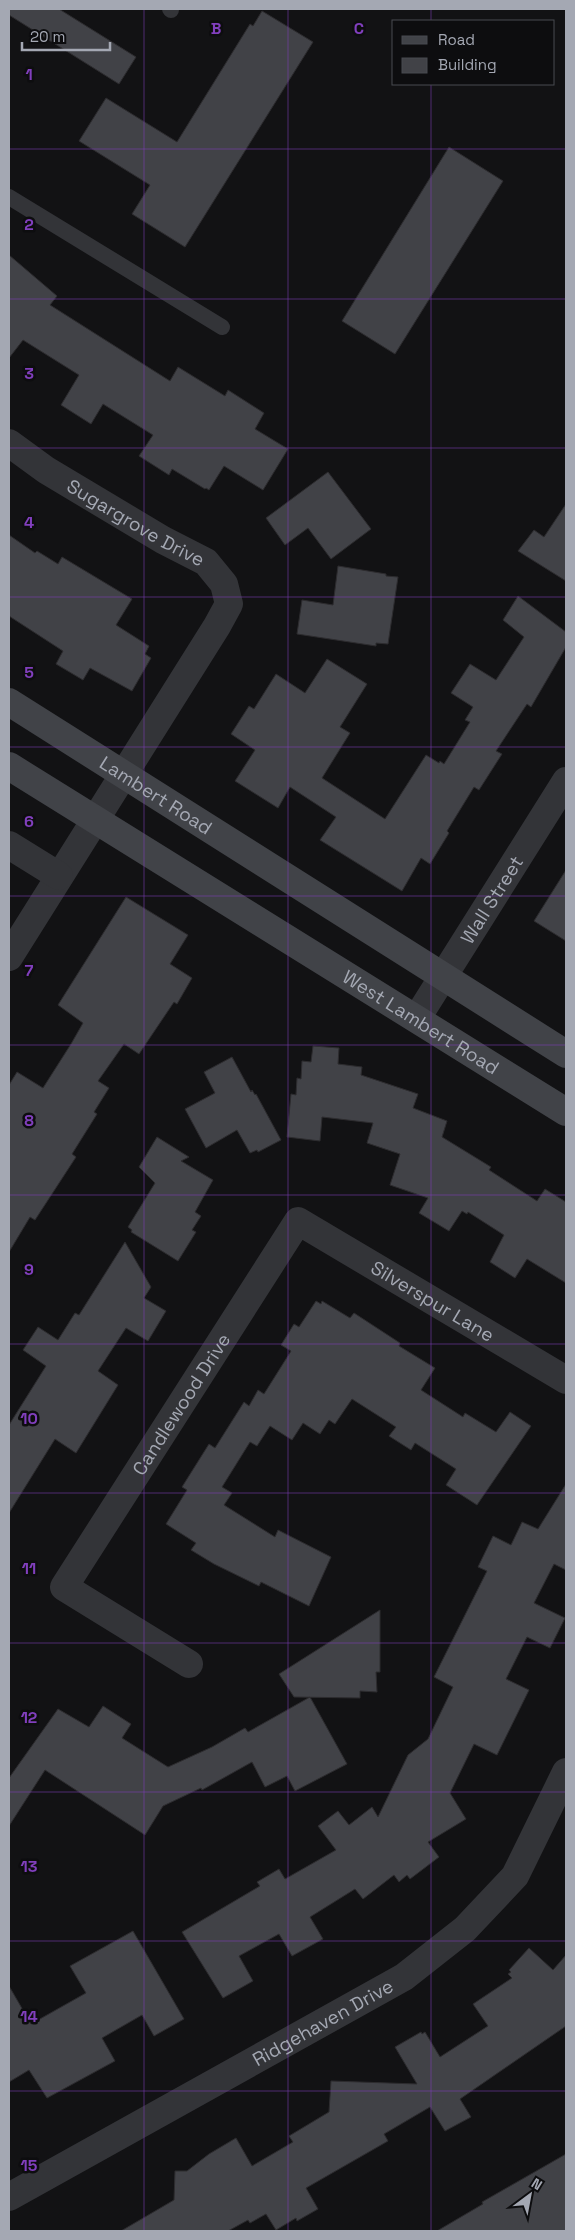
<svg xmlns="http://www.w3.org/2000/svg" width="575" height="2240" font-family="'Space Grotesk',sans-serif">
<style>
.building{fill:#414247;stroke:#2d2c2f}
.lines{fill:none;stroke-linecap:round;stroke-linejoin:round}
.lane{stroke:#333438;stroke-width:16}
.street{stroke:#333438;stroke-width:28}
.secondary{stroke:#414348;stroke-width:28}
.grid{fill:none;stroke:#813fbd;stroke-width:1;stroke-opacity:0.55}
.labels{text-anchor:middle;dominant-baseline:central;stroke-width:5;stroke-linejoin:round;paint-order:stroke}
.street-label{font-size:19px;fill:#a4a8b3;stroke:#0d0d0f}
.grid-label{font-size:16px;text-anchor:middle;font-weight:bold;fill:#813fbd;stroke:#0d0d0f;stroke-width:5;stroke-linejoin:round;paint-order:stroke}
</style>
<rect width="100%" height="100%" fill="#121214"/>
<g class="building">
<path d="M9,9h50l77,48 -17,27 -110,-69z"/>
<path d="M262,11l51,31 -128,205 -53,-33 18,-29 -71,-44 27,-43 71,44 73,-118 3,2z"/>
<path d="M449,147l54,34 -108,173 -53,-33z"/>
<path d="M9,255l48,41 -7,9 120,76 8,-14 47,29 3,-6 36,23 -9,16 33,20 -25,41 -39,-24 -15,24 -3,-2 -1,1 -33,-20 -3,6 -30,-19 14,-21 -50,-31 -12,20 -30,-19 18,-30 -56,-35 -14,18z"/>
<path d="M328,472l43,57 -40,30 -23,-31 -23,17 -19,-27z"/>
<path d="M566,504v77l-48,-30 16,-21 10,7z"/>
<path d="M9,535l26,18 2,-2 21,13 4,-7 70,42 -16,26 33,21 -4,8 6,4 -19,33 -42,-23 -7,12 -27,-16 7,-13 -54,-35z"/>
<path d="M338,566l48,8v2l12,1 -10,67 -12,-1v3l-79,-12 5,-34 31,5z"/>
<path d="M518,596l48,36v15l-35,60 -4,-3 -31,47 6,3 -23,36 -5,-3 -27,44 2,2 -19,31 -9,-6 -19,33 -82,-51 16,-23 -46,-30 -12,21 -43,-27 20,-31 -24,-16 18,-28 5,3 22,-35 29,19 22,-34 40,25 -27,43 10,6 -28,45 63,41 41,-64 13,8 1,-2 4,3 26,-42 -5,-2 8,-13 -22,-14 19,-29 26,16 28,-43 -21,-17z"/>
<path d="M566,870v71l-32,-20z"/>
<path d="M126,897l62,38 -18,29 22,14 -15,26 -3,-2 -35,52 -15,-10 -26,37 11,7 -15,24 3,2 -25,40 4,3 -41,63 -5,-3 -21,35v-167l8,-13 26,16 28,-44 12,-21 -25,-18z"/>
<path d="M313,1046l26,2 -1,16 24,3 -1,8 57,19 -5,14 34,13 -5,16 49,30 -2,3 48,31 8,-12 21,13v81l-39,-24 -12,19 -25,-16 14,-27 -36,-23 -1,2 -5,-3 -13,20 -30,-18 9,-15 -38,-13 10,-31 -33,-11 6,-20 -51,-6 -2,24 -33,-4 4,-43 5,1 1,-17 4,1 1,-18 9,1z"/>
<path d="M232,1057l19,35 1,-2 3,5 1,-1 25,46 -23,12 -1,-2 -7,3 -13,-23 -31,18 -21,-39 30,-16 -11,-21z"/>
<path d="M157,1137l32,20 -8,4 32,19 -18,32 6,4 -9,14 4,2 -18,29 -47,-29 1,-2 -4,-3 27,-44 -16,-16z"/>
<path d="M125,1242l26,45 -7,11 22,13 -18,30 -22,-13 -28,43 20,14 -42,68 -21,-14 -46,74v-88l37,-59 -23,-16 15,-23 20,13 17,-27 4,2z"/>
<path d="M316,1301l5,3 1,-3 28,17 4,-5 46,30 -1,3 36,22 -14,22 42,27 2,-4 31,19 14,-20 21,14 -54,79 -31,-20 10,-16 -41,-26 -4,7 -22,-14 7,-9 -44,-28 -17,25 -6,-4 -9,14 -17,-11 -11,17 -22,-14 -13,20 -7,-4 -28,45 10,6 -8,12 51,32 3,-7 53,27 -22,49 -48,-24 -2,4 -45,-22 -23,-14 5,-7 -30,-19 21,-34 -5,-3 27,-43 6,4 29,-46 5,4 9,-16 6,4 27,-43 -10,-6 13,-21 5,3z"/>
<path d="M566,1484v86l-12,-6 -20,39 31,15 -15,30 -23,-11 -21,42 23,11 -32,65 -23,-11 -24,49 16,26 -38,23 11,15 -29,22 -3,-4 -8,7 -5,-7 -31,24 -8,-10 -45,28 13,22 -31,17 -13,-22 -40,22 14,25 -30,17 -41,-66 78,-46 -3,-4 22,-13 6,10 51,-29 -18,-24 20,-15 11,14 23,-18 6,10 30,-62 20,-16 25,-52 -19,-10 53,-106 -9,-4 15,-31 18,9 11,-23 16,7z"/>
<path d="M380,1610v62h-4l1,20 -17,-1v7l-66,-1 -15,-23z"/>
<path d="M310,1697l37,67 -52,27 -8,-15 -22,11 -13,-25 -50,28 -1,-2 -38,18 -18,29 -100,-65 -36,56v-48l49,-69 31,18 14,-21 28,18 -9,14 46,29 44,-20 33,-19 3,4z"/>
<path d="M133,1931l51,88 -30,17 -12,-21 -40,23 13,23 -68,37 -18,-28 -20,12v-96l22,38 55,-31 -16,-27z"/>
<path d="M529,1948l24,22 13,-15v71l-106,73 11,18 -26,14 -15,-24 -46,27 4,7 -82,47 12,21 -21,12 -1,-3 -20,12 -10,-16 -16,9 -2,-3 -20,11h-107l53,-31 1,-29h12l22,-17 27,-16 16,28 41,-24 -4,-6 40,-24 2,-31 86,3 -22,-37 26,-15 1,2 3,-2 15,25 48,-31 -15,-22 39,-26 -4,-4 3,-2 -2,-2z"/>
<path d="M566,2154v77h-129l46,-27 -1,-2z"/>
</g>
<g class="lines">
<g class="lane">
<path d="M170,9l1,1"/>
<path d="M9,197l213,130"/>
</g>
<g class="street">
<path id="s1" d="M9,443l37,27 117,70 43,22 18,22 5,20 -12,22 -208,331"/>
<path d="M9,845l50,31"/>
<path id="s2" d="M417,1018l149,-237"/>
<path id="s3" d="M189,1664l-125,-77 234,-366 268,159"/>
<path id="s4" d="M9,2197l395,-220 61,-48 50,-53 51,-104"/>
</g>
<g class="secondary">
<path id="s5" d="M9,702l557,352"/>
<path id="s6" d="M9,766l557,346"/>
</g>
</g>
<path class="grid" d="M144,9v2222M288,9v2222M431,9v12M431,84v2147M9,149h557M9,299h557M9,448h557M9,597h557M9,747h557M9,896h557M9,1045h557M9,1195h557M9,1344h557M9,1493h557M9,1643h557M9,1792h557M9,1941h557M9,2091h557"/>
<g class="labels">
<g class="street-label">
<text stroke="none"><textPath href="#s1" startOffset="150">Sugargrove Drive</textPath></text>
<text stroke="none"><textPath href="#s5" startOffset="174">Lambert Road</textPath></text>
<text stroke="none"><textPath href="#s2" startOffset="140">Wall Street</textPath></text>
<text stroke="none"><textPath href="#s6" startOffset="485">West Lambert Road</textPath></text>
<text stroke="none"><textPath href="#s3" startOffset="738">Silverspur Lane</textPath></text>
<text stroke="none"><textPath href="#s3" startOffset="364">Candlewood Drive</textPath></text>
<text stroke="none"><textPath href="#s4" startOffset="359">Ridgehaven Drive</textPath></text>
</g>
</g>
<g class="grid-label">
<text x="216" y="34">B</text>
<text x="359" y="34">C</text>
<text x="29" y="80">1</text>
<text x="29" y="230">2</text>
<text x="29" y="379">3</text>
<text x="29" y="528">4</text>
<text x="29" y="678">5</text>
<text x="29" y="827">6</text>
<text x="29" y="976">7</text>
<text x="29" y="1126">8</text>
<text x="29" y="1275">9</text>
<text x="29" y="1424">10</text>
<text x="29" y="1574">11</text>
<text x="29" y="1723">12</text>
<text x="29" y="1872">13</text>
<text x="29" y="2022">14</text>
<text x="29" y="2171">15</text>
</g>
<rect width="575" height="2240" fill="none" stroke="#a4a8b3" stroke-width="20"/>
<rect x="392" y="20" width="162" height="65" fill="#0d0d0f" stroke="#494b51"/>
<rect x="402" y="36" width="25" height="8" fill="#414348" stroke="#494b51"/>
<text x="438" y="45" font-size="15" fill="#a4a8b3">Road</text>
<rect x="402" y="58" width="25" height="15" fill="#414247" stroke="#494b51"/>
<text x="438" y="70" font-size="15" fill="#a4a8b3">Building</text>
<g transform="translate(530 2195) rotate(32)" stroke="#0d0d0f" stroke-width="4" paint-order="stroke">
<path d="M0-4L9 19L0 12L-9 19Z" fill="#a4a8b3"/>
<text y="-8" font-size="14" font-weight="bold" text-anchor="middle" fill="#a4a8b3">N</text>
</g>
<path d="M22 42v8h88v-8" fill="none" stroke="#a4a8b3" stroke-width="2.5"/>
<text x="30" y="42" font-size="15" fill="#a4a8b3" stroke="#0d0d0f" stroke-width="4" paint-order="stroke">20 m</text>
</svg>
